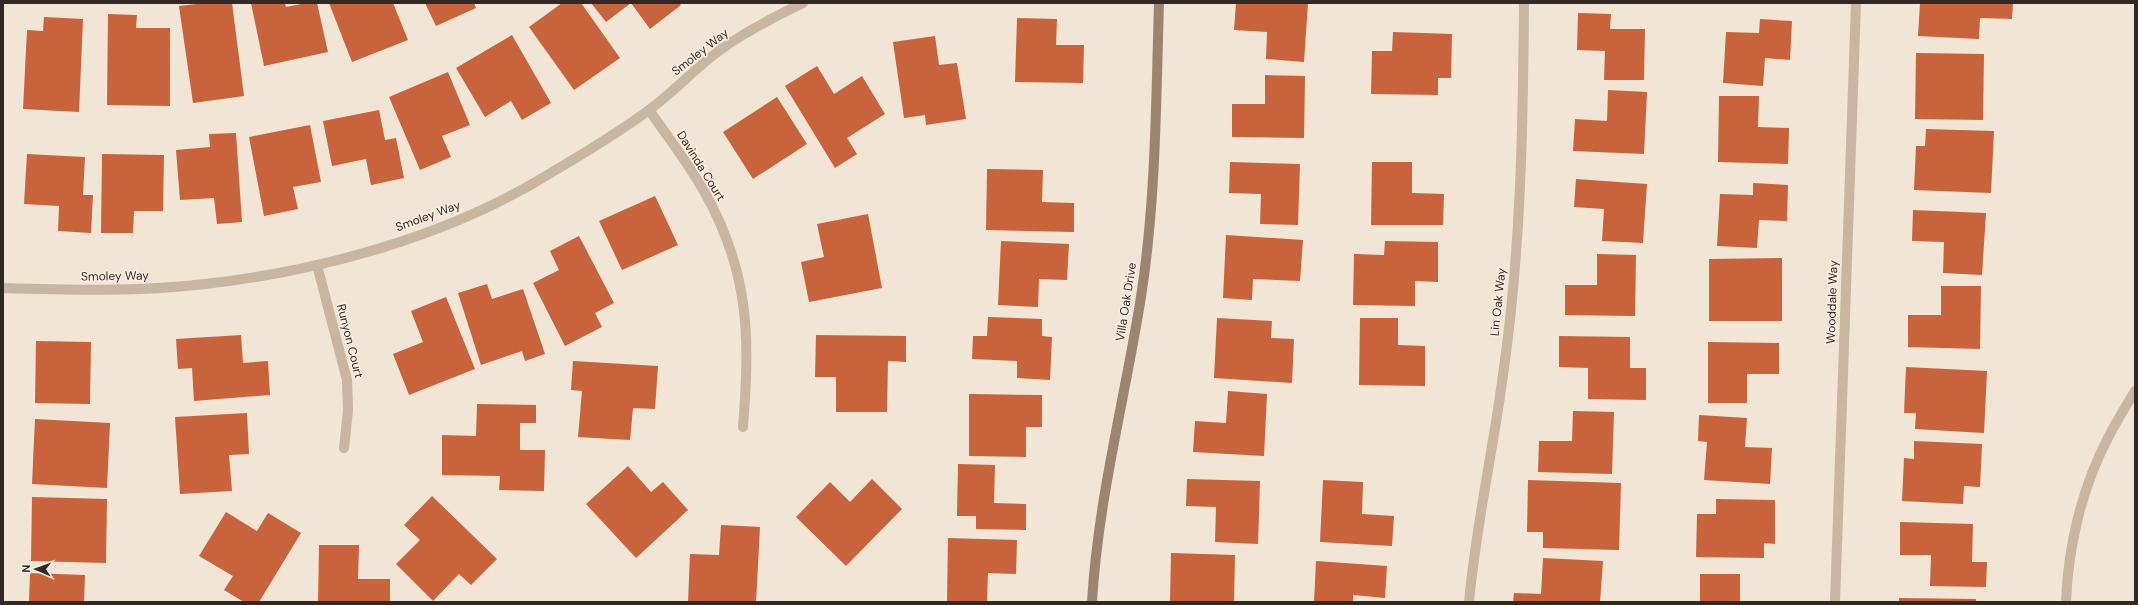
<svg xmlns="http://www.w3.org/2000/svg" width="2138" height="605" font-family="'DM Sans',sans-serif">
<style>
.building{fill:#c8633c}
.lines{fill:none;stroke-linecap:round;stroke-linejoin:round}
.lane{stroke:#c8b5a2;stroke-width:10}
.street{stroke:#c8b5a2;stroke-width:10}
.secondary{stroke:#9c8473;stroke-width:10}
.labels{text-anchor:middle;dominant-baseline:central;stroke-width:3;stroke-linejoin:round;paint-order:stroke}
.street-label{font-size:12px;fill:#332924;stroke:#f9efe1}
</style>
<rect width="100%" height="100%" fill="#f1e5d5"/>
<g class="building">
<path d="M205,3h27l12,93 -51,7 -14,-97z"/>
<path d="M251,3h34l1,4 20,-4h11l11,49 -64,14z"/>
<path d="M329,3h64l15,37 -56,22z"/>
<path d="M425,3h49l2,5 -40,18z"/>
<path d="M562,3h19l39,55 -46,32 -45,-63z"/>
<path d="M591,3h88l2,2 -31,24 -19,-26 -25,19z"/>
<path d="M1236,3h72l-4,59 -38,-3 1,-27 -33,-2z"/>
<path d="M1920,3h93l-1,16 -32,-1 -1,21 -61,-3z"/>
<path d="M1578,13l33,1 -1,15h35l-1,51h-40l1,-29 -28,-1z"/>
<path d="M108,14l29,1 -1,13h34v78l-63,-1z"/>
<path d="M44,17l39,2 -4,93 -56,-3 4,-79 16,1z"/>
<path d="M1017,18l40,1 -1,26h28l-1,38 -68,-1z"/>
<path d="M1760,19l32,2 -2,39 -25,-2 -2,28 -40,-3 3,-51 33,1z"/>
<path d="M1393,32l59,2 -1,44h-13v17l-67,-1 1,-43h20z"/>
<path d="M512,35l39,68 -29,17 -11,-19 -26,16 -29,-49z"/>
<path d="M935,36l4,29 18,-2 9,56 -40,6 -1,-10 -21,3 -11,-76z"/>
<path d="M1916,53l68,1 -1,66 -68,-1z"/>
<path d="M817,66l17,28 28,-18 23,38 -38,24 10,16 -22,14 -50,-82z"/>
<path d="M448,72l22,53 -28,11 9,21 -31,13 -31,-73z"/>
<path d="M1265,75l40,1 -1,62 -72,-1v-33h33z"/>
<path d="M1608,90l39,2 -3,62 -71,-3 2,-32 32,2z"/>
<path d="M1719,96h40l-1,31 31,1 -1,36 -70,-2z"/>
<path d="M777,97l30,47 -54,35 -30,-47z"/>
<path d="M379,110l6,30 11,-2 8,40 -33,7 -5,-26 -34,7 -9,-45z"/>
<path d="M310,125l11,57 -28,5 5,22 -34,7 -15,-79z"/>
<path d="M1926,129l68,2 -3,62 -77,-3 2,-44h9z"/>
<path d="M236,133l6,89 -25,2 -3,-26 -34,2 -4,-50 34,-3 -1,-13z"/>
<path d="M27,154l58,3 -2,38h10l-2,38 -33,-2 1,-25 -35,-2z"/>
<path d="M102,154l62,1 -1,56h-29l-1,22h-32z"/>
<path d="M1230,162l70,2 -2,61 -38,-1 1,-30 -32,-1z"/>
<path d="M1372,162h40v31l32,1 -1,31h-72z"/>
<path d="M987,169l56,1 -1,32 32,1v29l-88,-2z"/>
<path d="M1576,179l71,5 -4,59 -41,-2 2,-32 -30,-2z"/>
<path d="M1753,183l35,2 -1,36 -28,-1 -2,28 -40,-2 3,-52 33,1z"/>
<path d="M655,196l23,49 -56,25 -23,-49z"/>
<path d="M1913,210l73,3 -4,62 -39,-2 1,-31 -32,-1z"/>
<path d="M868,214l14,74 -73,14 -8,-40 23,-5 -7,-33z"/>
<path d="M1226,235l77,5 -3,41 -47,-2 -1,21 -29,-2z"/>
<path d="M579,236l35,67 -19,10 7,14 -37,19 -32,-63 26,-13 -9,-19z"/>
<path d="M1001,241l68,3 -2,36 -28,-1 -1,28 -40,-2z"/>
<path d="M1385,241l53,1v40l-23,-1v25l-62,-1 1,-51 30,1z"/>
<path d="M1597,254l39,1 -1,61 -70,-1v-30h32z"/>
<path d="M1782,258v63h-73v-62z"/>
<path d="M487,284l5,15 31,-10 22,65 -20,7 -3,-10 -41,14 -23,-72z"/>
<path d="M1941,286h40l-1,63 -72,-2v-32h33z"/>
<path d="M446,297l29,72 -66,26 -16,-41 30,-12 -12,-31z"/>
<path d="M988,317l54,2v17l10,1 -2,43 -33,-2v-17l-45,-2 1,-23h14z"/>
<path d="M1217,318l55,3 -1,17 23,1 -2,44 -78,-5z"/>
<path d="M1360,318h38v27l27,1v40l-66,-1z"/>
<path d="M241,335l2,28 25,-2 2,34 -76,6 -2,-33 -14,1 -2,-30z"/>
<path d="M816,335l90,1v26l-18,-1 -1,51h-51v-35h-21z"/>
<path d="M1559,336l71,1v31h16v32l-58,-1v-31l-29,-1z"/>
<path d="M36,341l55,1 -1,62 -55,-1z"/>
<path d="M1708,342l71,1v31h-32v29h-39z"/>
<path d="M573,361l85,5 -3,43 -22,-1 -3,32 -52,-3 4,-46 -11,-1z"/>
<path d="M1906,367l81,4 -3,62 -69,-4 1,-16h-12z"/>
<path d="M1228,391l39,3 -3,62 -71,-4 2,-31 31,2z"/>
<path d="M969,394l73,1v32h-16v30l-57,-1z"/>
<path d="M477,404l59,1v18h-16v27h25l-1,41 -45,-1 1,-14 -58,-1v-40l34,1z"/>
<path d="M1573,411l41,1 -2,62 -74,-2 1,-31h33z"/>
<path d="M247,413l2,41 -20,1 3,36 -52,3 -5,-77z"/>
<path d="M1699,415l48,3 -2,29 27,1 -2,36 -66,-4 3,-38 -9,-1z"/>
<path d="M35,419l75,4 -3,65 -75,-4z"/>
<path d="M1914,441l68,3 -2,43 -16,-1 -1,18 -61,-3 2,-43 10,1z"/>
<path d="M958,464l37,1 -1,38 32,1v26l-50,-1v-13h-19z"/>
<path d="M628,466l23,26 12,-10 25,28 -52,48 -50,-54z"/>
<path d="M872,479l30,30 -56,57 -50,-49 34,-35 20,20z"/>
<path d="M1187,479l73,2 -2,63 -43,-2 1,-35 -30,-1z"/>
<path d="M1323,480l40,2 -1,32 32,2 -2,30 -72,-4z"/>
<path d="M1528,480l93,3 -2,67 -76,-2v-16h-16z"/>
<path d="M432,496l65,63 -26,26 -12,-11 -26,27 -37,-37 24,-24 -16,-15z"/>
<path d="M32,497l75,2 -1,64 -75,-2z"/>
<path d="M1716,499l59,1v44l-11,-1v15l-68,-1 1,-43h19z"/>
<path d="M226,512l31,19 11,-18 33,20 -42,69h-15l-20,-12 9,-14 -34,-20z"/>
<path d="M1900,522l73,2 -1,38h15l-1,25 -56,-1 1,-31h-31z"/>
<path d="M721,525l39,2 -4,75h-68l2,-48 29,1z"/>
<path d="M948,538l69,2 -1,34 -28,-1 -1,29 -40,-1z"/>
<path d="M319,545h40l-1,34h32v23h-72z"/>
<path d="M1171,553l64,2 -1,47h-64z"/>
<path d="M1543,558l60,3 -3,41h-87l1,-9 27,1z"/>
<path d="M1316,561l71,5 -2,32 -32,-3v7h-39z"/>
<path d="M30,573l55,2 -1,27h-55z"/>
<rect x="1700" y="574" width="40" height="28"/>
<path d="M1899,598l77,1v3h-77z"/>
</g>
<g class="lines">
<path class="lane" d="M2066,602c2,-55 16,-115 42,-164 8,-16 18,-32 27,-47"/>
<g class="street">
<path d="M649,110c19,27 40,54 56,83 45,80 45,146 38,234"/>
<path d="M317,265l30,115 1,30 -4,38"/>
<path d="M3,288c67,2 135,4 202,-4 116,-13 244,-48 344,-110 34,-20 69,-41 100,-64 26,-19 48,-44 74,-62 25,-18 53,-32 80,-45"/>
<path d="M1469,602c7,-77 24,-151 34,-227 18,-124 20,-248 21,-372"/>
<path d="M1835,602l21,-599"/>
</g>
<path class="secondary" d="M1092,602c6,-103 33,-204 49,-305 15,-97 15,-196 18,-294"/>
</g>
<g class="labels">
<g class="street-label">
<text transform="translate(700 52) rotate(-38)">Smoley Way</text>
<text transform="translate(701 166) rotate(58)">Davinda Court</text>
<text transform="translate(428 216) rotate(-20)">Smoley Way</text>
<text transform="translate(115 276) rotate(-1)">Smoley Way</text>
<text transform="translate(1126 302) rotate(-81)">Villa Oak Drive</text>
<text transform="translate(1498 302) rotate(-84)">Lin Oak Way</text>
<text transform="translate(1832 302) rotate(-88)">Wooddale Way</text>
<text transform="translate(350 341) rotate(76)">Runyon Court</text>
</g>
</g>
<rect width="2138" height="605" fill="none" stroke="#332924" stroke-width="8"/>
<g transform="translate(36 569) rotate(272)" stroke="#f9efe1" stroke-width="3" paint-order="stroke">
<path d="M0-3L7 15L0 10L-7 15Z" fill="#332924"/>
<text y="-6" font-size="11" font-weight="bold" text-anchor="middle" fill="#332924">N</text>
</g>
</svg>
